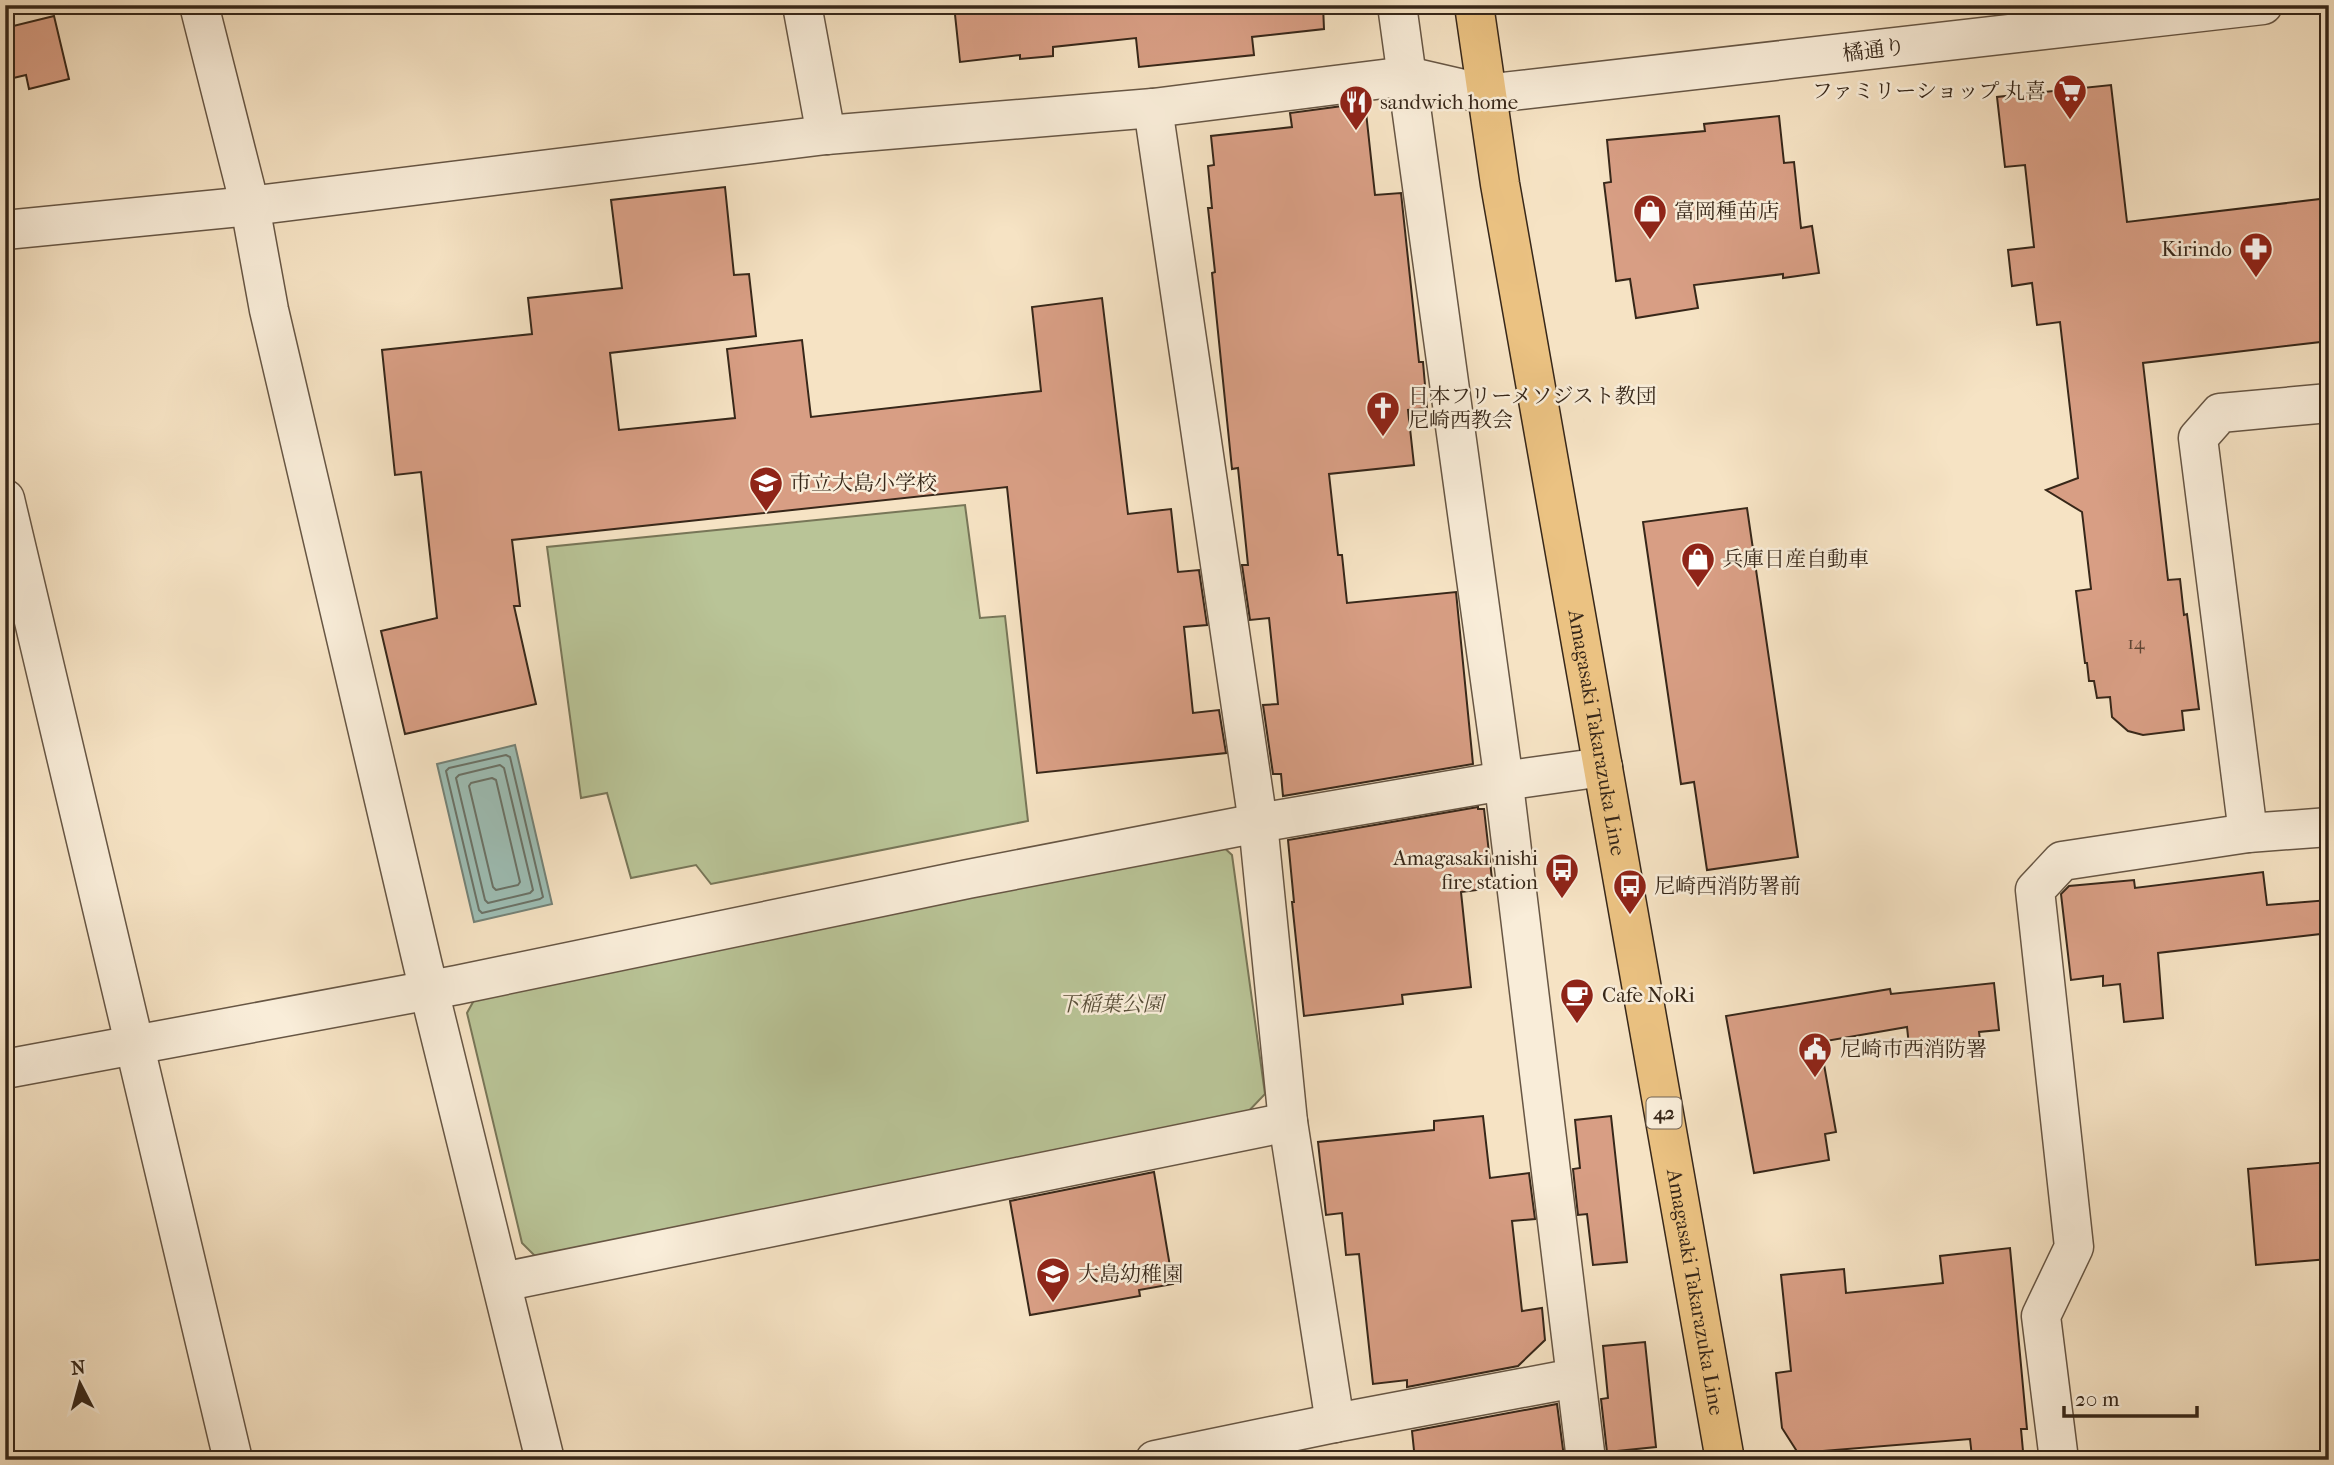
<svg xmlns="http://www.w3.org/2000/svg" width="2334" height="1465" font-family="'IM FELL French Canon','Noto Serif JP',serif">
<style>
.green{fill:#b9c497;stroke:#787658;stroke-width:2}
.water{fill:#9dbeb5;stroke:#748277;stroke-width:2}
.lines{fill:none;stroke-linecap:round;stroke-linejoin:round}
.shore{stroke:#6a7267;stroke-width:2}
.building{fill:#d89e84;stroke:#372719;stroke-width:2}
.minor-casing{stroke:#675644;stroke-width:41}
.major-casing{stroke:#372719;stroke-width:41}
.minor{stroke:#f9edd9;stroke-width:38}
.major{stroke:#ebc282;stroke-width:38}
.labels{text-anchor:middle;dominant-baseline:central;stroke-width:5;stroke-linejoin:round;paint-order:stroke}
.number-label{font-size:18px;fill:#5f4534}
.shield{fill:#f9edd9;stroke:#716253;stroke-width:2}
.shield-label{font-size:19px;font-weight:bold;fill:#372719}
.street-label{font-size:21px;fill:#372719;stroke:#f9edd9}
.poi-label{font-size:21px;fill:#372719;stroke:#f9edd9;text-anchor:start}
.park-label{font-size:21px;font-style:italic;fill:#584e38;stroke:#f9edd9}
</style>
<rect width="100%" height="100%" fill="#f6e3c4"/>
<filter id="stains"><feTurbulence type="fractalNoise" baseFrequency=".00286" numOctaves="4"/><feColorMatrix values="0 0 0 0 .2 0 0 0 0 .09 0 0 0 0 .02 0 0 0 .5 -.17"/></filter>
<radialGradient id="worn" r=".72"><stop offset=".6" stop-color="#630" stop-opacity="0"/><stop offset="1" stop-color="#630" stop-opacity=".3"/></radialGradient>
<g class="green">
<path d="M965,505l15,113 25,-2 23,205 -317,63 -15,-19 -65,13 -24,-85 -26,5 -34,-251z"/>
<path d="M1219,843l13,12 33,239 -22,23 -708,139 -13,-13 -55,-230 11,-20z"/>
</g>
<path class="water" d="M515,745l37,159 -78,18 -37,-158z"/>
<g class="lines">
<g class="shore">
<path d="M506,755l4,2 33,140 -3,2 -58,14 -3,-3 -33,-139 3,-3z"/>
<path d="M500,765l4,3 29,122 -3,3 -42,10 -3,-3 -29,-122 3,-3z"/>
<path d="M492,778l4,2 24,102 -2,3 -22,5 -3,-3 -24,-101 2,-3z"/>
</g>
</g>
<g class="building">
<path d="M954,5h369l1,24 -72,8 2,18 -115,12 -3,-29 -83,9v9l-33,3v-4l-60,7z"/>
<path d="M54,16l15,63 -40,10 -3,-14 -21,5v-52z"/>
<path d="M2111,85l16,137 202,-24v143l-186,22 25,217 12,-1 4,36 3,-1 12,95 -17,2 2,19 -41,5 -15,-4 -16,-14 -2,-20 -13,1 -3,-17h-5l-2,-18h-2l-9,-72 15,-2 -9,-77 -36,-22 32,-12 -18,-156 -23,3 -5,-42 -20,3 -4,-36 26,-3 -9,-82 -20,2 -8,-70z"/>
<path d="M1365,103l10,92 26,-2 18,169h4l4,46 -19,2 6,55 -85,9 9,81h4l5,48 109,-11 17,172 -190,32 -2,-22h-8l-10,-69 15,-1 -9,-86 -19,2 -8,-55h6l-10,-97 -6,1 -20,-196 3,-1 -7,-64h4l-4,-42 6,-1 -3,-29 81,-9 -2,-14z"/>
<path d="M1779,116l5,47 10,-1 7,66 11,-2 7,47 -36,5v-4l-89,11 4,23 -62,10 -6,-39 -14,2 -12,-98 7,-1 -4,-42 98,-9 -1,-7z"/>
<path d="M725,187l9,88 15,-1 7,62 -146,17 9,77 116,-12 -8,-69 75,-9 9,77 230,-26 -9,-84 70,-9 26,216 43,-5 7,63 21,-2 8,55 -23,2 9,86 26,-3 7,43 -189,20 -30,-286 -495,53 8,66h-6l22,98 -131,30 -24,-103 56,-13 -16,-146 -26,3 -13,-125 150,-16 -4,-36 94,-10 -11,-88z"/>
<path d="M1747,508l51,349 -91,13 -13,-88 -13,2 -38,-262z"/>
<path d="M1478,807v2h6l9,79 -32,4 10,95 -69,8 1,9 -99,12 -12,-114h2l-6,-62z"/>
<path d="M2263,872l4,33 62,-5v33l-171,20 5,65 -39,4 -4,-38 -17,2v-10l-32,4 -10,-86 8,-8 65,-6 1,8z"/>
<path d="M1994,983l5,47 -20,2 2,16 -71,7 -3,-28 -87,15 16,90 -11,2 4,26 -75,13 -28,-157 164,-27 1,5z"/>
<path d="M1483,1116l7,62 39,-5 6,46 -23,2 10,90 20,-3 3,32 -27,26 -111,21v-7l-34,4 -14,-130 -13,1 -4,-42 -16,2 -8,-73 116,-12v-9z"/>
<path d="M1611,1116l16,146 -34,3 -6,-51 -9,1 -5,-46 7,-1 -5,-48z"/>
<path d="M2329,1162v97l-73,6 -8,-96z"/>
<path d="M1154,1172l19,112 -34,6 1,6 -110,19 -20,-114z"/>
<path d="M2010,1248l17,181h-6l2,22 -51,6 -2,-18 -172,14 -16,-25 -6,-55 15,-2 -10,-96 63,-6 2,24 97,-10 -3,-27z"/>
<path d="M1645,1342l11,105 -49,5 -6,-53 7,-1 -5,-52z"/>
<path d="M1557,1404l7,53h-6v3h-143l-3,-29z"/>
</g>
<g class="lines">
<g class="minor-casing">
<g id="minor">
<path d="M199,5l51,201 19,104 154,656 122,494"/>
<path d="M802,5l24,130"/>
<path d="M1397,5l104,755 85,700"/>
<path d="M1153,108l105,715 30,299 47,301"/>
<path d="M5,230l245,-24 576,-71 327,-27 254,-32 78,18 778,-89"/>
<path d="M5,499l228,961"/>
<path d="M2248,833l-50,-395 22,-25 109,-10"/>
<path d="M5,1069l452,-84 511,-106 290,-56 245,-42 100,-14"/>
<path d="M502,1282l786,-160"/>
<path d="M1155,1460l180,-37 240,-45"/>
<path d="M2059,1460l-18,-144 33,-69 -39,-357 27,-29 186,-28 81,-6"/>
</g>
</g>
<g class="major-casing">
<g id="major">
<path id="s1" d="M1474,5l26,179 225,1276"/>
</g>
</g>
<use href="#minor" class="minor"/>
<use href="#major" class="major"/>
</g>
<defs>
<g id="supermarket-pin" transform="scale(1.75)"><path d="M0 17L-7.5 6A9.5 9.5 0 1 1 7.5 6Z" fill="#8f2418" stroke="#f9edd9"/><path d="M-6-5.5h2.5l.6 2H6L4.5 2H-2.5L-4.4-4H-6ZM-1.5 3.2a1.3 1.3 0 1 0 .1 0ZM3 3.2a1.3 1.3 0 1 0 .1 0Z" fill="#fff"/></g>
<g id="restaurant-pin" transform="scale(1.75)"><path d="M0 17L-7.5 6A9.5 9.5 0 1 1 7.5 6Z" fill="#8f2418" stroke="#f9edd9"/><path d="M-5-6h1v4h1v-4h1v4h1v-4h1v5L-1.5 .5V6h-2V.5L-5-1ZM5-6V6H3V1.5H1.5Q1.5-4 5-6Z" fill="#fff"/></g>
<g id="shop-pin" transform="scale(1.75)"><path d="M0 17L-7.5 6A9.5 9.5 0 1 1 7.5 6Z" fill="#8f2418" stroke="#f9edd9"/><path d="M-5-2.5h2.3a2.7 3.5 0 0 1 5.4 0H5L5.5 6h-11ZM-1.5-2.5h3a1.5 2.3 0 0 0-3 0Z" fill="#fff"/></g>
<g id="pharmacy-pin" transform="scale(1.75)"><path d="M0 17L-7.5 6A9.5 9.5 0 1 1 7.5 6Z" fill="#8f2418" stroke="#f9edd9"/><path d="M-2-6h4v4h4v4h-4v4h-4v-4h-4v-4h4Z" fill="#fff"/></g>
<g id="church-pin" transform="scale(1.75)"><path d="M0 17L-7.5 6A9.5 9.5 0 1 1 7.5 6Z" fill="#8f2418" stroke="#f9edd9"/><path d="M-1.2-6h2.4v3.5h3.3v2.4h-3.3V6h-2.4V-.1h-3.3v-2.4h3.3Z" fill="#fff"/></g>
<g id="school-pin" transform="scale(1.75)"><path d="M0 17L-7.5 6A9.5 9.5 0 1 1 7.5 6Z" fill="#8f2418" stroke="#f9edd9"/><path d="M0-5L7-2L0 1L-7-2ZM-4 1L0 2.5L4 1V4Q0 6-4 4Z" fill="#fff"/></g>
<g id="bus-pin" transform="scale(1.75)"><path d="M0 17L-7.5 6A9.5 9.5 0 1 1 7.5 6Z" fill="#8f2418" stroke="#f9edd9"/><path d="M-5-6H5V4H4V6H2V4H-2V6H-4V4H-5ZM-3.5-4V0h7V-4ZM-3.5 1.2v1.5H-2V1.2ZM2 1.2v1.5H3.5V1.2Z" fill="#fff"/></g>
<g id="cafe-pin" transform="scale(1.75)"><path d="M0 17L-7.5 6A9.5 9.5 0 1 1 7.5 6Z" fill="#8f2418" stroke="#f9edd9"/><path d="M-5.5-4.5H6V0H3Q3 3.5 0 3.5H-2.5Q-5.5 3.5-5.5 0ZM3-3.2v2h1.7v-2ZM-6 4.5H4V6H-6Z" fill="#fff"/></g>
<g id="civic-pin" transform="scale(1.75)"><path d="M0 17L-7.5 6A9.5 9.5 0 1 1 7.5 6Z" fill="#8f2418" stroke="#f9edd9"/><path d="M-.6-6.5H3V-4.5H.6V-3L4-1V1h2V6H-6V1h2V-1L-.6-3ZM-1.2 2.5V6h2.4V2.5Z" fill="#fff"/></g>
</defs>
<g fill-rule="evenodd">
<use href="#supermarket-pin" x="2070" y="91"/>
<use href="#restaurant-pin" x="1356" y="102"/>
<use href="#shop-pin" x="1650" y="211"/>
<use href="#pharmacy-pin" x="2256" y="249"/>
<use href="#church-pin" x="1383" y="408"/>
<use href="#school-pin" x="766" y="483"/>
<use href="#shop-pin" x="1698" y="559"/>
<use href="#bus-pin" x="1562" y="870"/>
<use href="#bus-pin" x="1630" y="886"/>
<use href="#cafe-pin" x="1577" y="995"/>
<use href="#civic-pin" x="1815" y="1049"/>
<use href="#school-pin" x="1053" y="1274"/>
</g>
<g class="labels">
<g class="number-label">
<text x="2136" y="643">14</text>
</g>
<rect class="shield" x="1646.5" y="1097.5" width="35" height="31" rx="5"/>
<g class="shield-label">
<text x="1664" y="1113">42</text>
</g>
<g class="street-label">
<text transform="translate(1874 50) rotate(-7)">橘通り</text>
<text stroke="none"><textPath href="#s1" startOffset="738">Amagasaki Takarazuka Line</textPath></text>
<text stroke="none"><textPath href="#s1" startOffset="1306">Amagasaki Takarazuka Line</textPath></text>
</g>
<g class="poi-label">
<text x="2046" y="91" text-anchor="end">ファミリーショップ 丸喜</text>
<text x="1380" y="102">sandwich home</text>
<text x="1674" y="211">富岡種苗店</text>
<text x="2232" y="249" text-anchor="end">Kirindo</text>
<text x="1408" y="396">日本フリーメソジスト教団<tspan x="1408" dy="24">尼崎西教会</tspan></text>
<text x="790" y="483">市立大島小学校</text>
<text x="1722" y="559">兵庫日産自動車</text>
<text x="1538" y="858" text-anchor="end">Amagasaki nishi<tspan x="1538" dy="24">fire station</tspan></text>
<text x="1654" y="886">尼崎西消防署前</text>
<text x="1602" y="995">Cafe NoRi</text>
<text x="1840" y="1049">尼崎市西消防署</text>
<text x="1078" y="1274">大島幼稚園</text>
</g>
<g class="park-label">
<text x="1111" y="1004">下稲葉公園</text>
</g>
</g>
<rect width="2334" height="1465" fill="none" stroke="#f6e3c4" stroke-width="28"/>
<rect x="7" y="7" width="2320" height="1451" fill="none" stroke="#372719" stroke-width="3.5"/>
<rect x="14" y="14" width="2306" height="1437" fill="none" stroke="#372719" stroke-width="2"/>
<g transform="translate(80 1384) rotate(354)" stroke="#f9edd9" stroke-width="5" paint-order="stroke">
<path d="M0-5L12 26L0 18L-12 26Z" fill="#372719"/>
<text y="-10" font-size="19" font-weight="bold" text-anchor="middle" fill="#372719">N</text>
</g>
<path d="M2064 1406v10h133v-10" fill="none" stroke="#372719" stroke-width="3.5"/>
<text x="2075" y="1406" font-size="21" fill="#372719" stroke="#f9edd9" stroke-width="5" paint-order="stroke">20 m</text>
<rect width="100%" height="100%" filter="url(#stains)"/>
<rect width="100%" height="100%" fill="url(#worn)"/>
</svg>
